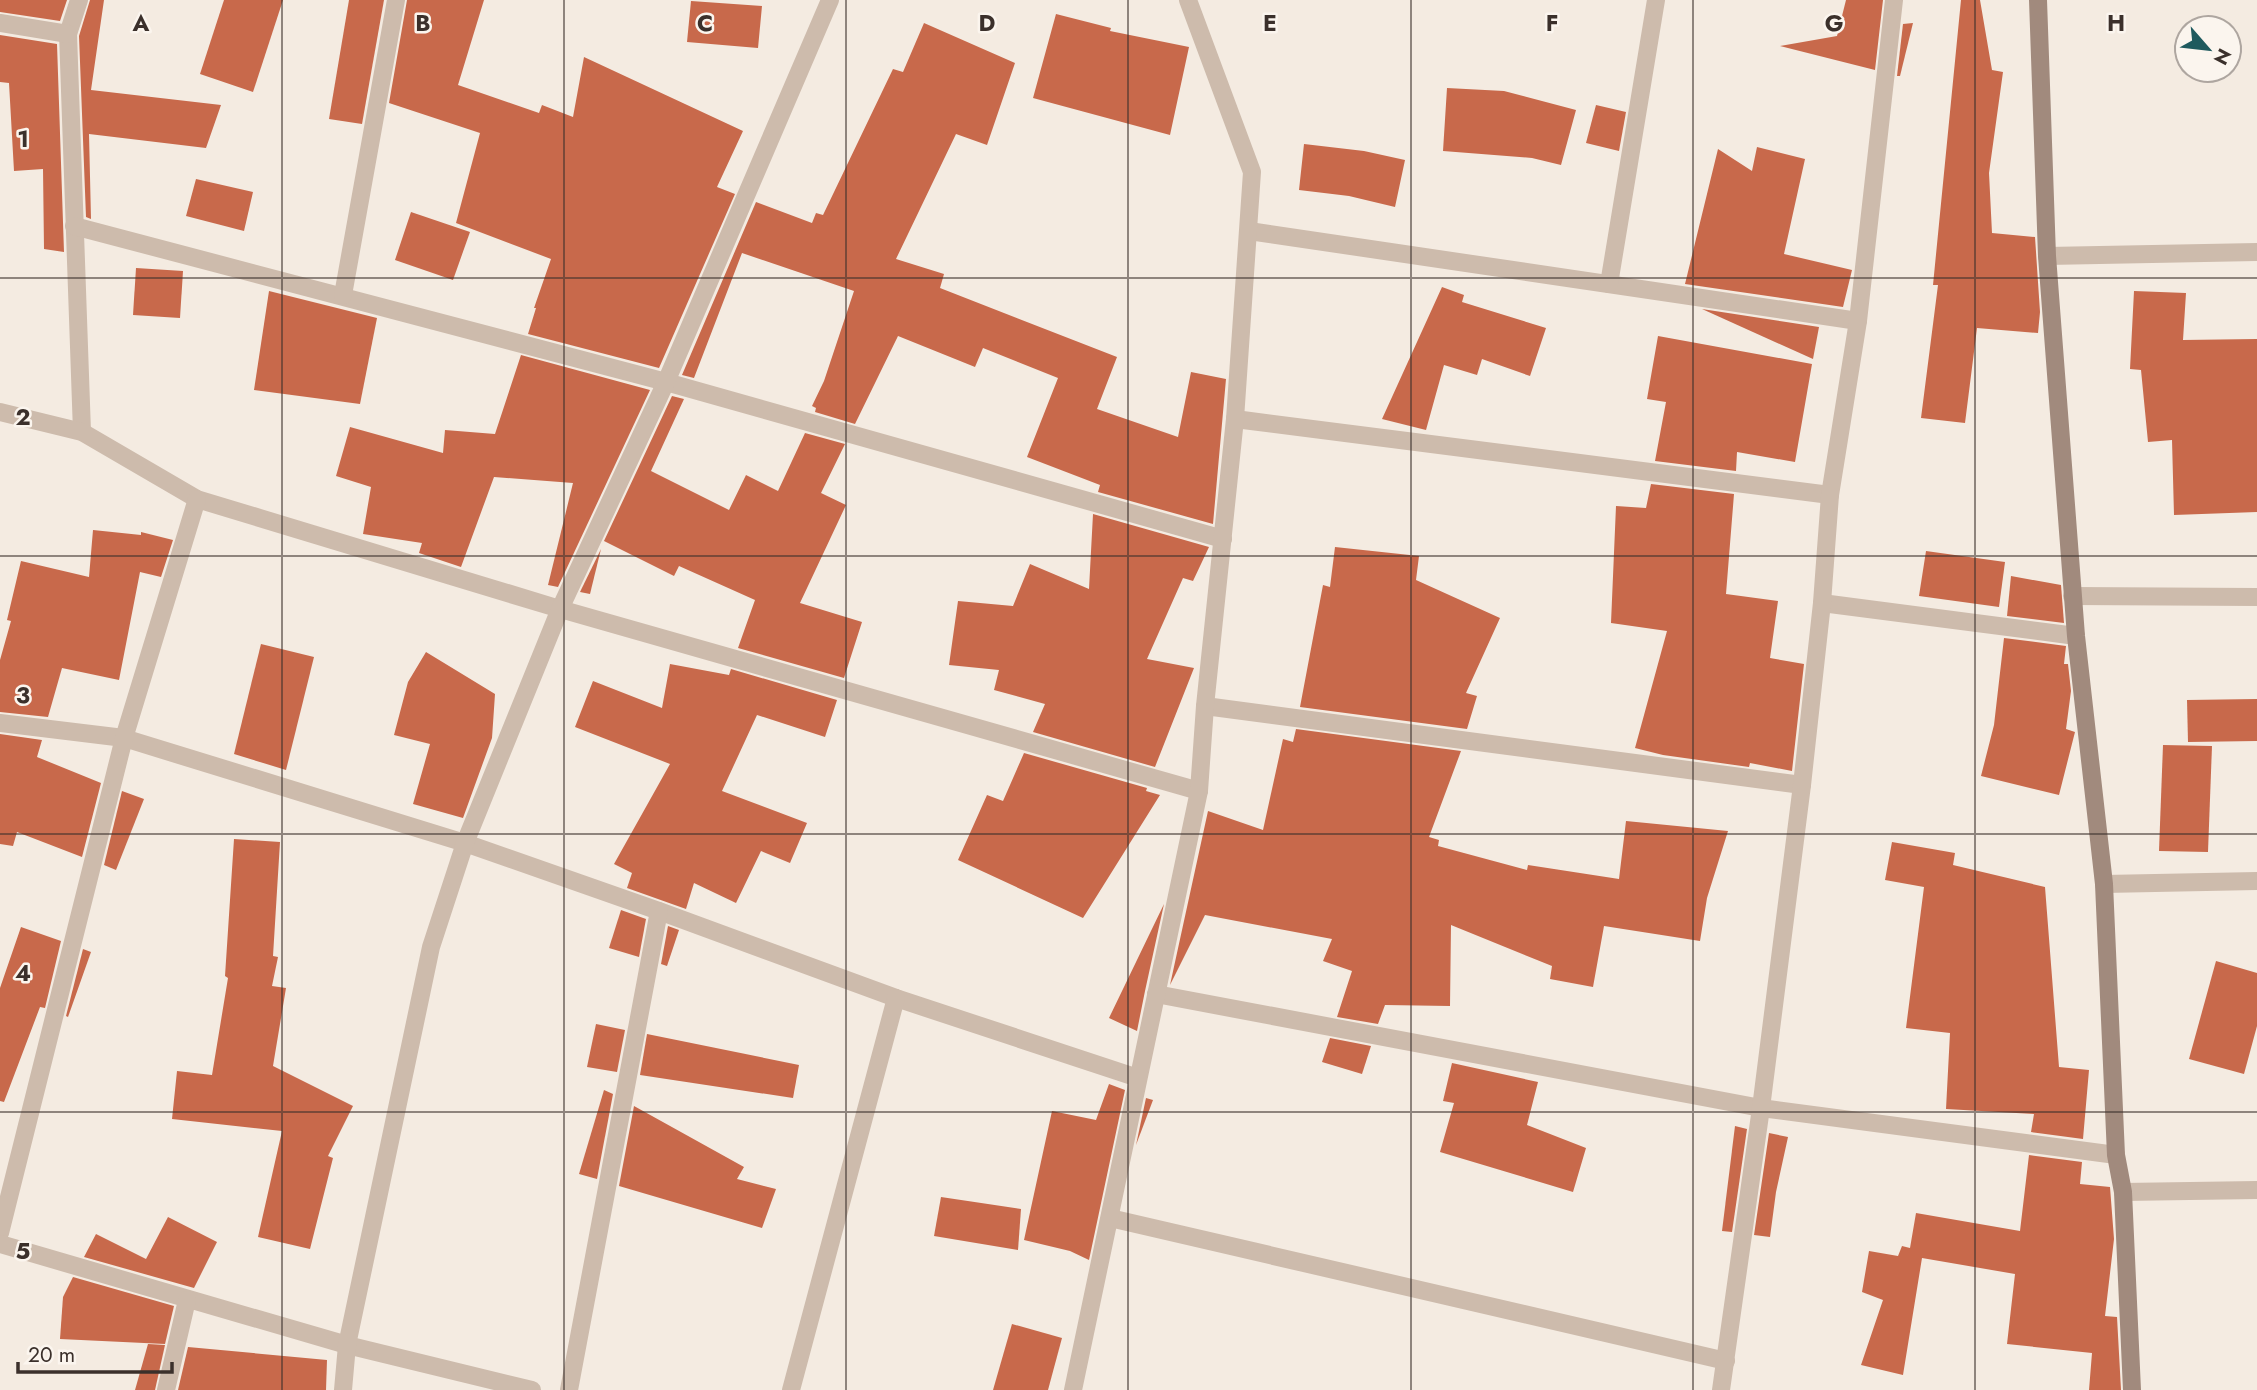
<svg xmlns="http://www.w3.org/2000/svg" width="2257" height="1390" font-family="Jost,sans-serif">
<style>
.building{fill:#c8694b}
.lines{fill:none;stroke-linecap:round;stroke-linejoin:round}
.street{stroke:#cdbbac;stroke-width:18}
.secondary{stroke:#a18a7d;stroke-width:18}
.grid{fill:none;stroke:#3b302b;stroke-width:2;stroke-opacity:0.55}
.grid-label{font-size:23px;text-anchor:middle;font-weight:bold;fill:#3b302b;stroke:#fbf5ee;stroke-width:5;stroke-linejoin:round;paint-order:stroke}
</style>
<rect width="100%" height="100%" fill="#f4ebe1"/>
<g class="building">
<path d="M0,0h67l-7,21 -60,-9z"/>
<path d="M90,0h14l-13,90 130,15 -15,43 -117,-14 2,85 -5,-2 -7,-181z"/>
<path d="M224,0h59l-30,92 -53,-18z"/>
<path d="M349,0h35l-22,124 -33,-5z"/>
<path d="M407,0h77l-26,85 81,28 3,-8 31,12 11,-60 159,74 -26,56 18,7 -76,174 -131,-34 8,-26h-2l17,-49 -95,-36 24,-90 -91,-30z"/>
<path d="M1846,0h37l-8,70 -95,-24 57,-10z"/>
<path d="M1961,0h19l12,70 11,2 -14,101 3,60 43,4 5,75 -2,21 -61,-5 -12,95 -44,-5 17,-133h-5z"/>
<path d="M691,1l71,5 -4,42 -71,-6z"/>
<path d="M1056,14l55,14 -1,3 79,16 -19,88 -137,-37z"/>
<path d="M924,23l91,40 -28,82 -31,-11 -60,125 48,15 -4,14 177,69 -20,52 81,28 13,-65 35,7 -13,145 -115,-32 2,-7 -73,-28 31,-79 -75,-30 -8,19 -77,-31 -43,88 -40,-12 1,-4 -4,-2 12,-25 30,-90 -112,-38 -48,125 -12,-3 74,-173 56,21 4,-10 7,2 70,-146 10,3z"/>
<path d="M1913,23l-13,53h-3l6,-52z"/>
<path d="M0,35l57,9 7,208 -20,-3 -1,-80 -29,2 -5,-88 -9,-1z"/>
<path d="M1447,88l57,3 72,19 -15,55 -29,-7 -89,-7z"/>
<path d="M1596,105l30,7 -7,39 -33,-8z"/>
<path d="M1304,144l60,7 41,9 -10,47 -46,-11 -50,-6z"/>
<path d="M1757,147l48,12 -21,95 68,16 -9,37 -158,-23 33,-135 34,22z"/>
<path d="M196,179l57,13 -9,39 -58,-15z"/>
<path d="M411,212l59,20 -17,48 -58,-20z"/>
<path d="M136,268l47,3 -3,47 -47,-3z"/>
<path d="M1442,287l22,8 -2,7 84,26 -16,48 -48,-17 -5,16 -33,-10 -18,65 -44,-11z"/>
<path d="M269,291l108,27 -17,86 -106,-14z"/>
<path d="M2134,291l52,2 -3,47 74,-1v173l-83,3 -2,-75 -24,2 -7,-72 -11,-1z"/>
<path d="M1702,309l117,18 -6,32z"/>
<path d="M1658,336l154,28 -17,98 -58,-10 -1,19 -81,-10 11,-59 -19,-3z"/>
<path d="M521,355l129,35 -92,197 -10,-2 25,-102 -79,-6 -33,90 -42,-14 3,-10 -59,-9 8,-47 -35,-11 14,-49 93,26 2,-23 50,4z"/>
<path d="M672,396l12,3 -33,72 78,39 17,-35 32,16 27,-58 40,11 -24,49 25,12 -46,98 62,19 -18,56 -106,-30 17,-48 -76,-34 -5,10 -70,-35z"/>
<path d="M1651,484l83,10 -8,100 52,7 -8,57 34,6 -12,107 -42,-8 -1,4 -86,-12 -28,-7 32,-117 -56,-8 5,-117 30,2z"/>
<path d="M1093,514l116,33 -16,34 -10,-3 -36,81 47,9 -39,99 -122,-35 12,-28 -51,-14 5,-20 -50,-5 9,-64 55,5 17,-42 59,25z"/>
<path d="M93,530l48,5v-3l32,8 -12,37 -21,-5 -21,108 -57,-12 -14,49 -48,-5v-52l11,-39 -4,-1 14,-59 68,16z"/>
<path d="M1335,547l84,9 -3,24 84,38 -34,75 11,3 -10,33 -167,-22 23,-122 7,2z"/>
<path d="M601,549l-11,45 -10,-2z"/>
<path d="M1926,551l79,11 -6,45 -80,-11z"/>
<path d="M2011,576l50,9 3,38 -57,-7z"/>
<path d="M2004,638l62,8 -2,18h4l3,27 -5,38 9,3 -16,63 -78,-19 13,-51z"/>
<path d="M261,644l53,13 -28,113 -52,-16z"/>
<path d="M426,652l69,42 -3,44 -29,80 -50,-14 17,-60 -36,-9 14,-53z"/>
<path d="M670,664l59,11 2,-6 106,31 -12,37 -68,-22 -35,76 85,32 -17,40 -29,-12 -25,52 -42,-20 -8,26 -59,-21 5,-15 -18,-9 56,-100 -95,-37 18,-46 69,27z"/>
<path d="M2257,699v42l-69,1 -1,-42z"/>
<path d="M1296,729l165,22 -32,86 10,3 -1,6 89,24 1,-5 91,14 7,-58 102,10 -21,67 -7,43 -96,-15 -11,61 -43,-8 2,-13 -101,-41 -1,81 -65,-1 -7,19 -41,-7 15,-46 -29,-10 9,-22 -127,-24 -35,70 38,-174 55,19 20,-91 10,3z"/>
<path d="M0,734l42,6 -5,17 64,26 -19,74 -65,-25 -4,14 -13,-2z"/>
<path d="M2163,745l49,1 -4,106 -49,-1z"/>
<path d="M1024,753l123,35 -1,3 14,4 -77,123 -125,-58 29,-65 16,6z"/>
<path d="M122,791l22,8 -28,71 -12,-5z"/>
<path d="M234,839l46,3 -7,114 5,1 -6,29 14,2 -13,78 80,40 -25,50 5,2 -23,91 -52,-12 24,-106 -110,-12 5,-48 35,4 16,-97 -3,-2z"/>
<path d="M1892,842l63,11 -2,12 92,22 14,180 30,3 -6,69 -52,-7 3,-18 -88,-5 4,-76 -44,-5 18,-141 -39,-7z"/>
<path d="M1164,904l-19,87 -8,40 -28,-13z"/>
<path d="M621,910l25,9 -7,38 -30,-9z"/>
<path d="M668,926l11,4 -12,36 -6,-2z"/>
<path d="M21,927l40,14 -16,67 -5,-1 -36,95 -4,-1v-113z"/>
<path d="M83,949l8,3 -23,65 -2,-1z"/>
<path d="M2216,961l41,12v53l-13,48 -55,-15z"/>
<path d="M596,1024l29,6 -8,42 -30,-5z"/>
<path d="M647,1034l152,31 -6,33 -153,-23z"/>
<path d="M1330,1038l41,8 -9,28 -40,-12z"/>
<path d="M1452,1063l86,19 -11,43 59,23 -13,44 -133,-40 14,-49 -11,-2z"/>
<path d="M1109,1084l16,6 -36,170 -19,-9 -46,-11 28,-129 44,9z"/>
<path d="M604,1090l9,4 -16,85 -18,-5z"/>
<path d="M1146,1098l7,2 -17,45z"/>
<path d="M634,1106l110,61 -7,12 39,10 -14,39 -143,-42z"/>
<path d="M1735,1126l12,3 -15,103 -10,-1z"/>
<path d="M1769,1133l19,4 -12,55 -6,45 -16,-2z"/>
<path d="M2029,1155l53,7 -2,22 30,3 4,52 -9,77 12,1 4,73h-32l3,-37 -85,-9 8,-70 -93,-16 -19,117 -42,-10 22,-65 -21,-8 7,-41 29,5 4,-10 8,2 6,-35 104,18z"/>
<path d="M941,1197l80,12 -3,41 -84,-14z"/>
<path d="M168,1217l49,25 -23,46 -110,-31 12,-23 50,25z"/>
<path d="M73,1277l101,29 -9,38 -105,-5 3,-42z"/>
<path d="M1012,1324l50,14 -14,52h-55z"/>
<path d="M148,1344l17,1 -10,45h-20z"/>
<path d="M188,1347l139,13 -1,30h-148z"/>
</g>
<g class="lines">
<g class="street">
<path d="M79,0l-11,34 14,398"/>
<path d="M0,23l68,11"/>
<path d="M74,226l592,156 557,157"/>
<path d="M1249,231l609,90"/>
<path d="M2047,256l210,-4"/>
<path d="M1609,284l47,-284"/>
<path d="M343,295l53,-295"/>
<path d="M0,412l82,20 115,67 363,110 639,182"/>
<path d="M1235,419l595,76"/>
<path d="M2072,596l185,1"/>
<path d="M1822,603l254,33"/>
<path d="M1205,706l597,79"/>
<path d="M0,723l124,15 341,105 194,68 237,87 242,80"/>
<path d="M2104,884l153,-3"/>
<path d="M1156,994l605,114 355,47"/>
<path d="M2123,1192l134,-2"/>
<path d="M1110,1218l616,143"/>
<path d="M0,1233l124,-495 73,-239"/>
<path d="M0,1244l347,101 185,45"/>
<path d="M166,1390l21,-90"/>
<path d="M343,1390l4,-45 84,-398 34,-104 95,-234 106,-227 164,-382"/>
<path d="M569,1390l90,-479"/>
<path d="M791,1390l105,-392"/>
<path d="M1073,1390l126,-599 6,-85 30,-287 17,-247 -64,-172"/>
<path d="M1721,1390l40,-282 41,-323 20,-182 8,-108 28,-174 36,-321"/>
</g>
<path class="secondary" d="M2038,0l9,256 29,380 28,248 12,271 7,37 9,198"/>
</g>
<path class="grid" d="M282,0v1390M564,0v1390M846,0v1390M1128,0v1390M1411,0v1390M1693,0v1390M1975,0v1390M0,278h2257M0,556h2257M0,834h2257M0,1112h2257"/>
<g class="grid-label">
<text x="141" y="31">A</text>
<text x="423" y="31">B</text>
<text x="705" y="31">C</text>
<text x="987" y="31">D</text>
<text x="1270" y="31">E</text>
<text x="1552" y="31">F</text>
<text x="1834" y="31">G</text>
<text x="2116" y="31">H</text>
<text x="23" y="147">1</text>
<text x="23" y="425">2</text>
<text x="23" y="703">3</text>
<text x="23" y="981">4</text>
<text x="23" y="1259">5</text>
</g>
<g transform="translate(2208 49) rotate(118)"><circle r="33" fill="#fbf5ee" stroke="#aea6a0" stroke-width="2"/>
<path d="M0-5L12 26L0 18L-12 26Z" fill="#1f5a5e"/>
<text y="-10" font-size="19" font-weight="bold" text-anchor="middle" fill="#3b302b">N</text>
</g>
<path d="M18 1362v10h154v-10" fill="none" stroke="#3b302b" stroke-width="3.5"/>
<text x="28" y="1362" font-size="21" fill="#3b302b" stroke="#fbf5ee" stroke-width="5" paint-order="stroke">20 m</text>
</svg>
